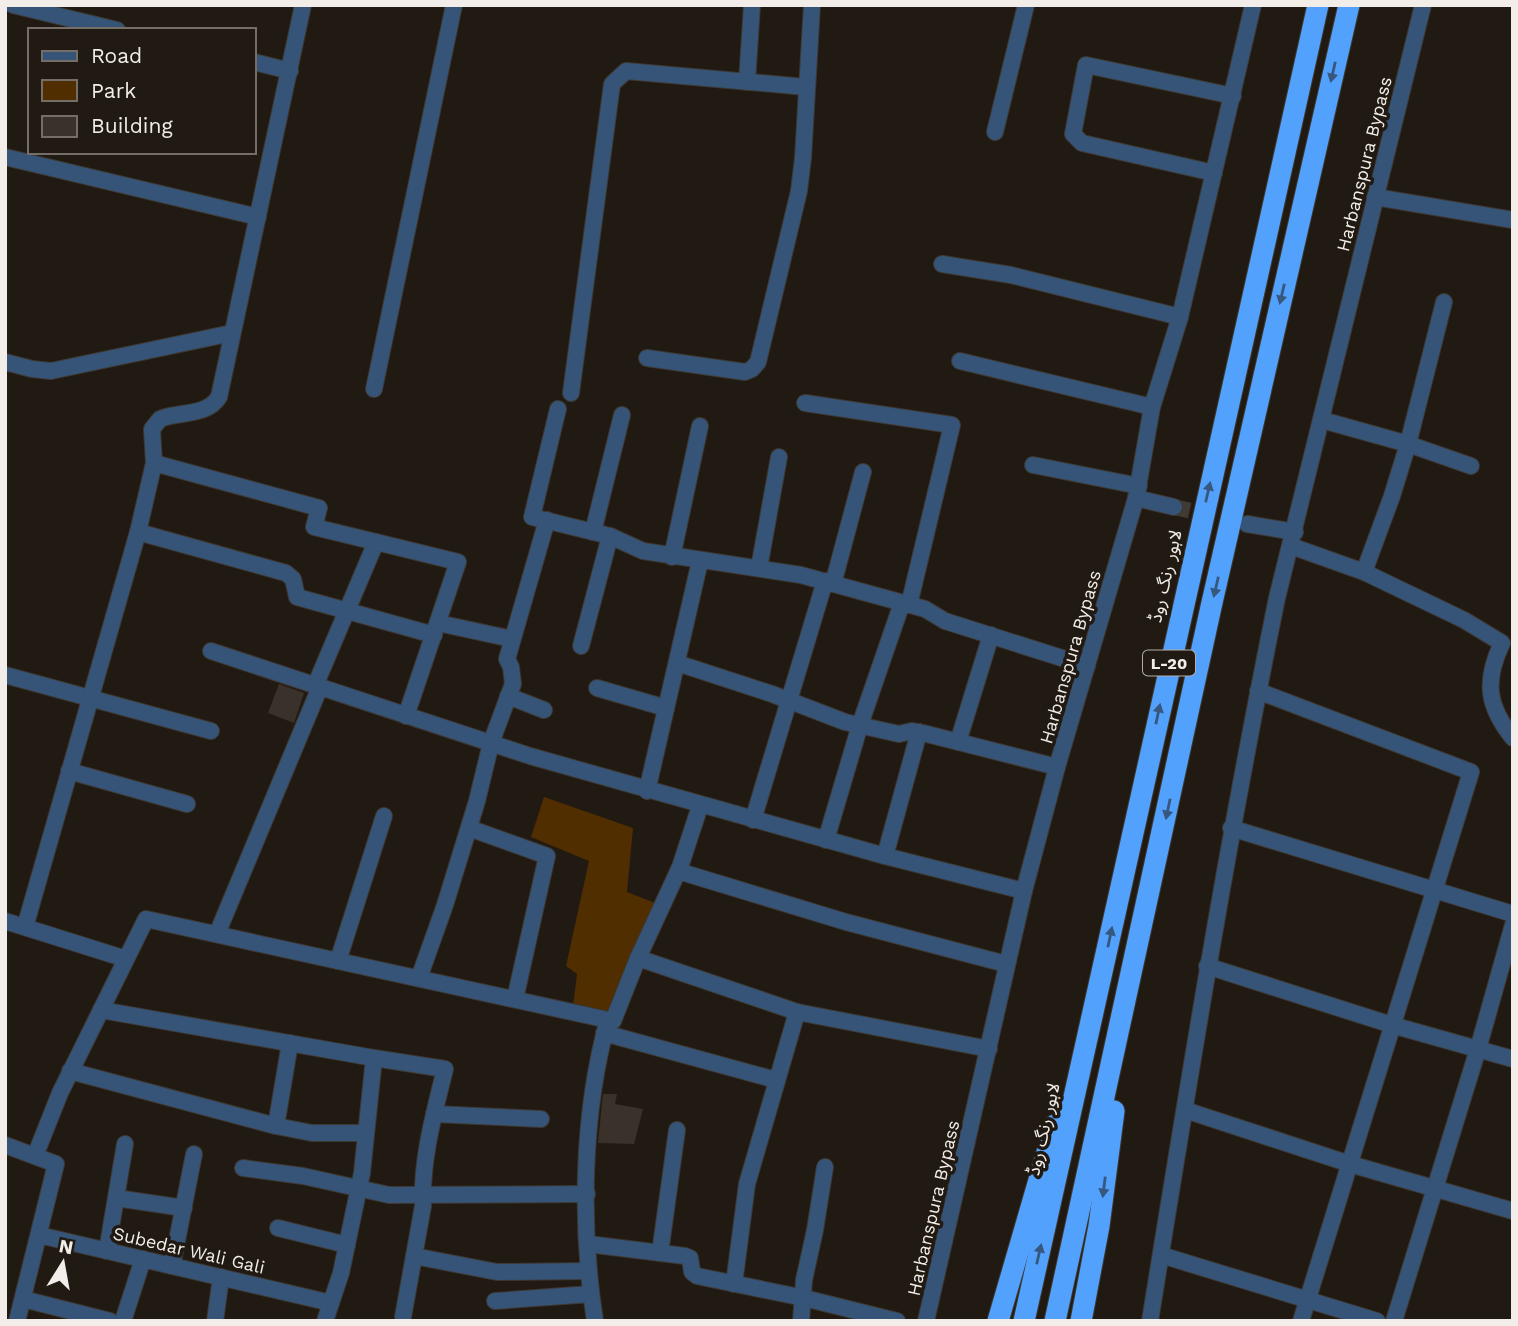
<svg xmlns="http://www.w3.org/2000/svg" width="1518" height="1326" font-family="'Work Sans','Noto Sans Arabic',sans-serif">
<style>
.green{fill:#502e00}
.building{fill:#3a322a}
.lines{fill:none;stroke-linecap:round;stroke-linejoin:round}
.minor-tunnel{stroke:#403a33;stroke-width:16;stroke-dasharray:16 8;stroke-linecap:butt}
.minor-casing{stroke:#3e3831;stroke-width:18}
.highway-casing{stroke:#3e3831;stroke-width:23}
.minor{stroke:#355478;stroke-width:16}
.highway{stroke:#51a1fd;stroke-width:21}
.oneway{fill:#37577c}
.labels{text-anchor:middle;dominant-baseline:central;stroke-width:7;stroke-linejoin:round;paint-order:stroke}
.shield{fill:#211a13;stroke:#b3aea8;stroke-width:2}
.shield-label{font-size:16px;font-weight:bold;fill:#f2ede8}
.street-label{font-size:18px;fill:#f2ede8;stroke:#211a13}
</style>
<rect width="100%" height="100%" fill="#211a13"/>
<path class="green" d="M544,797l89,31 -6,64 28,11 -48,109 -34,-6 4,-32 -11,-8 23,-105 -58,-24z"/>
<g class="building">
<path d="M279,684l25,9 -10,30 -26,-10z"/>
<path d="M603,1094h14l-2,10 28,5 -9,35 -36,-1z"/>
</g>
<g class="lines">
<path class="minor-tunnel" d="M1174,507l67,15"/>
<g class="minor-casing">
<g id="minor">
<path d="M13,5l104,25"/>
<path d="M254,62l36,9"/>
<path d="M747,82l5,-77"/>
<path d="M995,132l31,-127"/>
<path d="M5,157l253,60"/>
<path d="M1214,173l-132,-30 -9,-9 13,-69 147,31"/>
<path d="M1375,197l138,23"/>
<path d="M942,264l69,11 169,42"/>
<path d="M647,358l98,14 7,-3 6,-7 41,-171 4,-33 9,-153"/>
<path d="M960,361l192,46"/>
<path d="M5,362l27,7 19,2 181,-38"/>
<path d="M374,389l80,-384"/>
<path d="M571,393l41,-309 14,-13 180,16"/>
<path d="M805,403l147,22 -43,180"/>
<path d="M558,409l-26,108 78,19 33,15 158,24 124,34 20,12 142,45"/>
<path d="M1322,420l86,24 63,22"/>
<path d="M154,463l165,45 -5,19 62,15 -61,144"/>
<path d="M1033,465l106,21"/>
<path d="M1136,498l38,9"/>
<path d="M1247,524l48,8"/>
<path d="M138,532l148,41 7,6 4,18 137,38"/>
<path d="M593,532l29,-117"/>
<path d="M376,542l82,20 -52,154"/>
<path d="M1291,546l73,26 100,48 38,23c-18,38 -15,63 11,95"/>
<path d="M672,557l28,-131"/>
<path d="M759,568l20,-111"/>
<path d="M1364,572l28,-76 16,-52 36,-142"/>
<path d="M833,584l30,-112"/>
<path d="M438,623l74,16"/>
<path d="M581,646l29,-110"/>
<path d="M211,651l319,105 355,100 139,35"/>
<path d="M677,663l95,31 73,28 54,12 13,-3 11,2 134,34"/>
<path d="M5,675l206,56"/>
<path d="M597,688l69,20"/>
<path d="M1258,691l213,81 -170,549"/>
<path d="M508,696l36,14"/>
<path d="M958,742l33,-107"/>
<path d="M69,771l118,33"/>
<path d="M647,791l53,-230"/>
<path d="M753,820l72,-239"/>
<path d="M469,828l78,28 -32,143"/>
<path d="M1231,828l282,86"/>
<path d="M826,840l34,-115 42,-122"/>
<path d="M885,856l34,-124"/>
<path d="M678,871l168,51 160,42"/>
<path d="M5,921l121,38"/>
<path d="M25,927l113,-395 16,-69 -2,-34 8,-10c19,-8 46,-2 59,-22l84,-392"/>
<path d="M217,934l103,-247"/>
<path d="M638,958l42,-91 20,-61"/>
<path d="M338,961l46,-145"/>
<path d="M1207,966l185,59 121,34"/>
<path d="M419,978l26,-73 32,-104 14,-58 22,-59 -2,-17 -4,-8 40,-139"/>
<path d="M101,1010l273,48 -12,115 -21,100 -16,48"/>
<path d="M604,1033l172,47"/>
<path d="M374,1058l71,11c-11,45 -24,91 -22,137l-20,111"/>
<path d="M70,1071l206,55 36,7h54"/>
<path d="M1185,1110l165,54 163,47"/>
<path d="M434,1114l107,5"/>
<path d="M276,1126l14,-83"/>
<path d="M5,1145l51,19 -39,157"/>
<path d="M35,1156l25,-63 86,-174 467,102 25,-63 159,54 192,37"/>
<path d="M243,1168l60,8 86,19 198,-1"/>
<path d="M116,1198l68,10"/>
<path d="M278,1228l69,17"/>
<path d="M39,1235l292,68"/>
<path d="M588,1244l97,12 5,2 2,14 5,4 107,22 93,23"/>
<path d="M107,1251l18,-107"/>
<path d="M660,1253l17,-123"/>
<path d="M1161,1255l216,66"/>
<path d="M414,1256l83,16 92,-1"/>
<path d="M172,1266l22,-112"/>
<path d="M734,1284l13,-100 50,-172"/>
<path d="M23,1299l87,22"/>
<path d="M495,1301l96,-7"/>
<path d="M123,1321l20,-62"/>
<path d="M215,1321l6,-44"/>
<path d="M595,1321c-15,-96 -13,-208 13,-301"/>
<path d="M801,1321l3,-41 11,-50 10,-63"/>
<path d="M926,1321l98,-430 33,-124 79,-269 16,-91 28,-90 73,-312"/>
<path d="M1150,1321c39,-242 78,-483 127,-723l146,-593"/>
<path d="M1394,1321l84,-272 35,-124"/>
</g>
</g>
<g class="highway-casing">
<g id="highway">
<path d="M998,1321l57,-196"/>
<path d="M1024,1321l294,-1316"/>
<path d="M1055,1321l156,-714 138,-602"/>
<path d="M1081,1321l18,-95 15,-115"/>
</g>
</g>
<use href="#minor" class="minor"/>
<use href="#highway" class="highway"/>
</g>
<defs><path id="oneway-solid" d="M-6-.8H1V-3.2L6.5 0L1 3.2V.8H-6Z" transform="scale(1.75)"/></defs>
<g class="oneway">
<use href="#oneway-solid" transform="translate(1333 72) rotate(103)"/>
<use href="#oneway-solid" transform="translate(1282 294) rotate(103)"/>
<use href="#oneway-solid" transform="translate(1208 492) rotate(-77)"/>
<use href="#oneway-solid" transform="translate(1216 587) rotate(103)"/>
<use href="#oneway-solid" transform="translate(1158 714) rotate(-78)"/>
<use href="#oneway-solid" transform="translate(1168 809) rotate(102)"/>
<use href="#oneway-solid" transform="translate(1110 937) rotate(-78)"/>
<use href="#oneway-solid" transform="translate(1104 1187) rotate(97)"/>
<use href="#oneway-solid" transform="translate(1039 1254) rotate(-77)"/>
</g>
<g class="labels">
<rect class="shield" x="1143" y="650.5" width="52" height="25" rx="5"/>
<g class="shield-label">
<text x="1169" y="663">L-20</text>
</g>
<g class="street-label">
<text transform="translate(1364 164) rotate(-76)">Harbanspura Bypass</text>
<text transform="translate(1165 576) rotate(-77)">لاہور رنگ روڈ</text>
<text transform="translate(1070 657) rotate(-74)">Harbanspura Bypass</text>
<text transform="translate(1043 1129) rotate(-77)">لاہور رنگ روڈ</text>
<text transform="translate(933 1208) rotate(-77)">Harbanspura Bypass</text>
<text transform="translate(189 1250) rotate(13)">Subedar Wali Gali</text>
</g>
</g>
<rect width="1518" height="1326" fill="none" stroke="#f2ede8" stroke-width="14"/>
<rect x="28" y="28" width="228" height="126" fill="#211a13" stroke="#756e68" stroke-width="2"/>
<rect x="42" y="51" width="35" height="10" fill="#355478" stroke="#756e68" stroke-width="2"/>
<text x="91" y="63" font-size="21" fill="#f2ede8">Road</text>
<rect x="42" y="80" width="35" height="21" fill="#502e00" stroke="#756e68" stroke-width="2"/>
<text x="91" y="98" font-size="21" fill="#f2ede8">Park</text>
<rect x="42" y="116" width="35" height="21" fill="#3a322a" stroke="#756e68" stroke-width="2"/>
<text x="91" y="133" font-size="21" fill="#f2ede8">Building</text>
<g transform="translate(63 1263) rotate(11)" stroke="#211a13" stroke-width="5" paint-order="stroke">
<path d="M0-5L12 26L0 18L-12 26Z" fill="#f2ede8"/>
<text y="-10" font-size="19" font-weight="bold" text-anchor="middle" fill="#f2ede8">N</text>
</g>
</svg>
